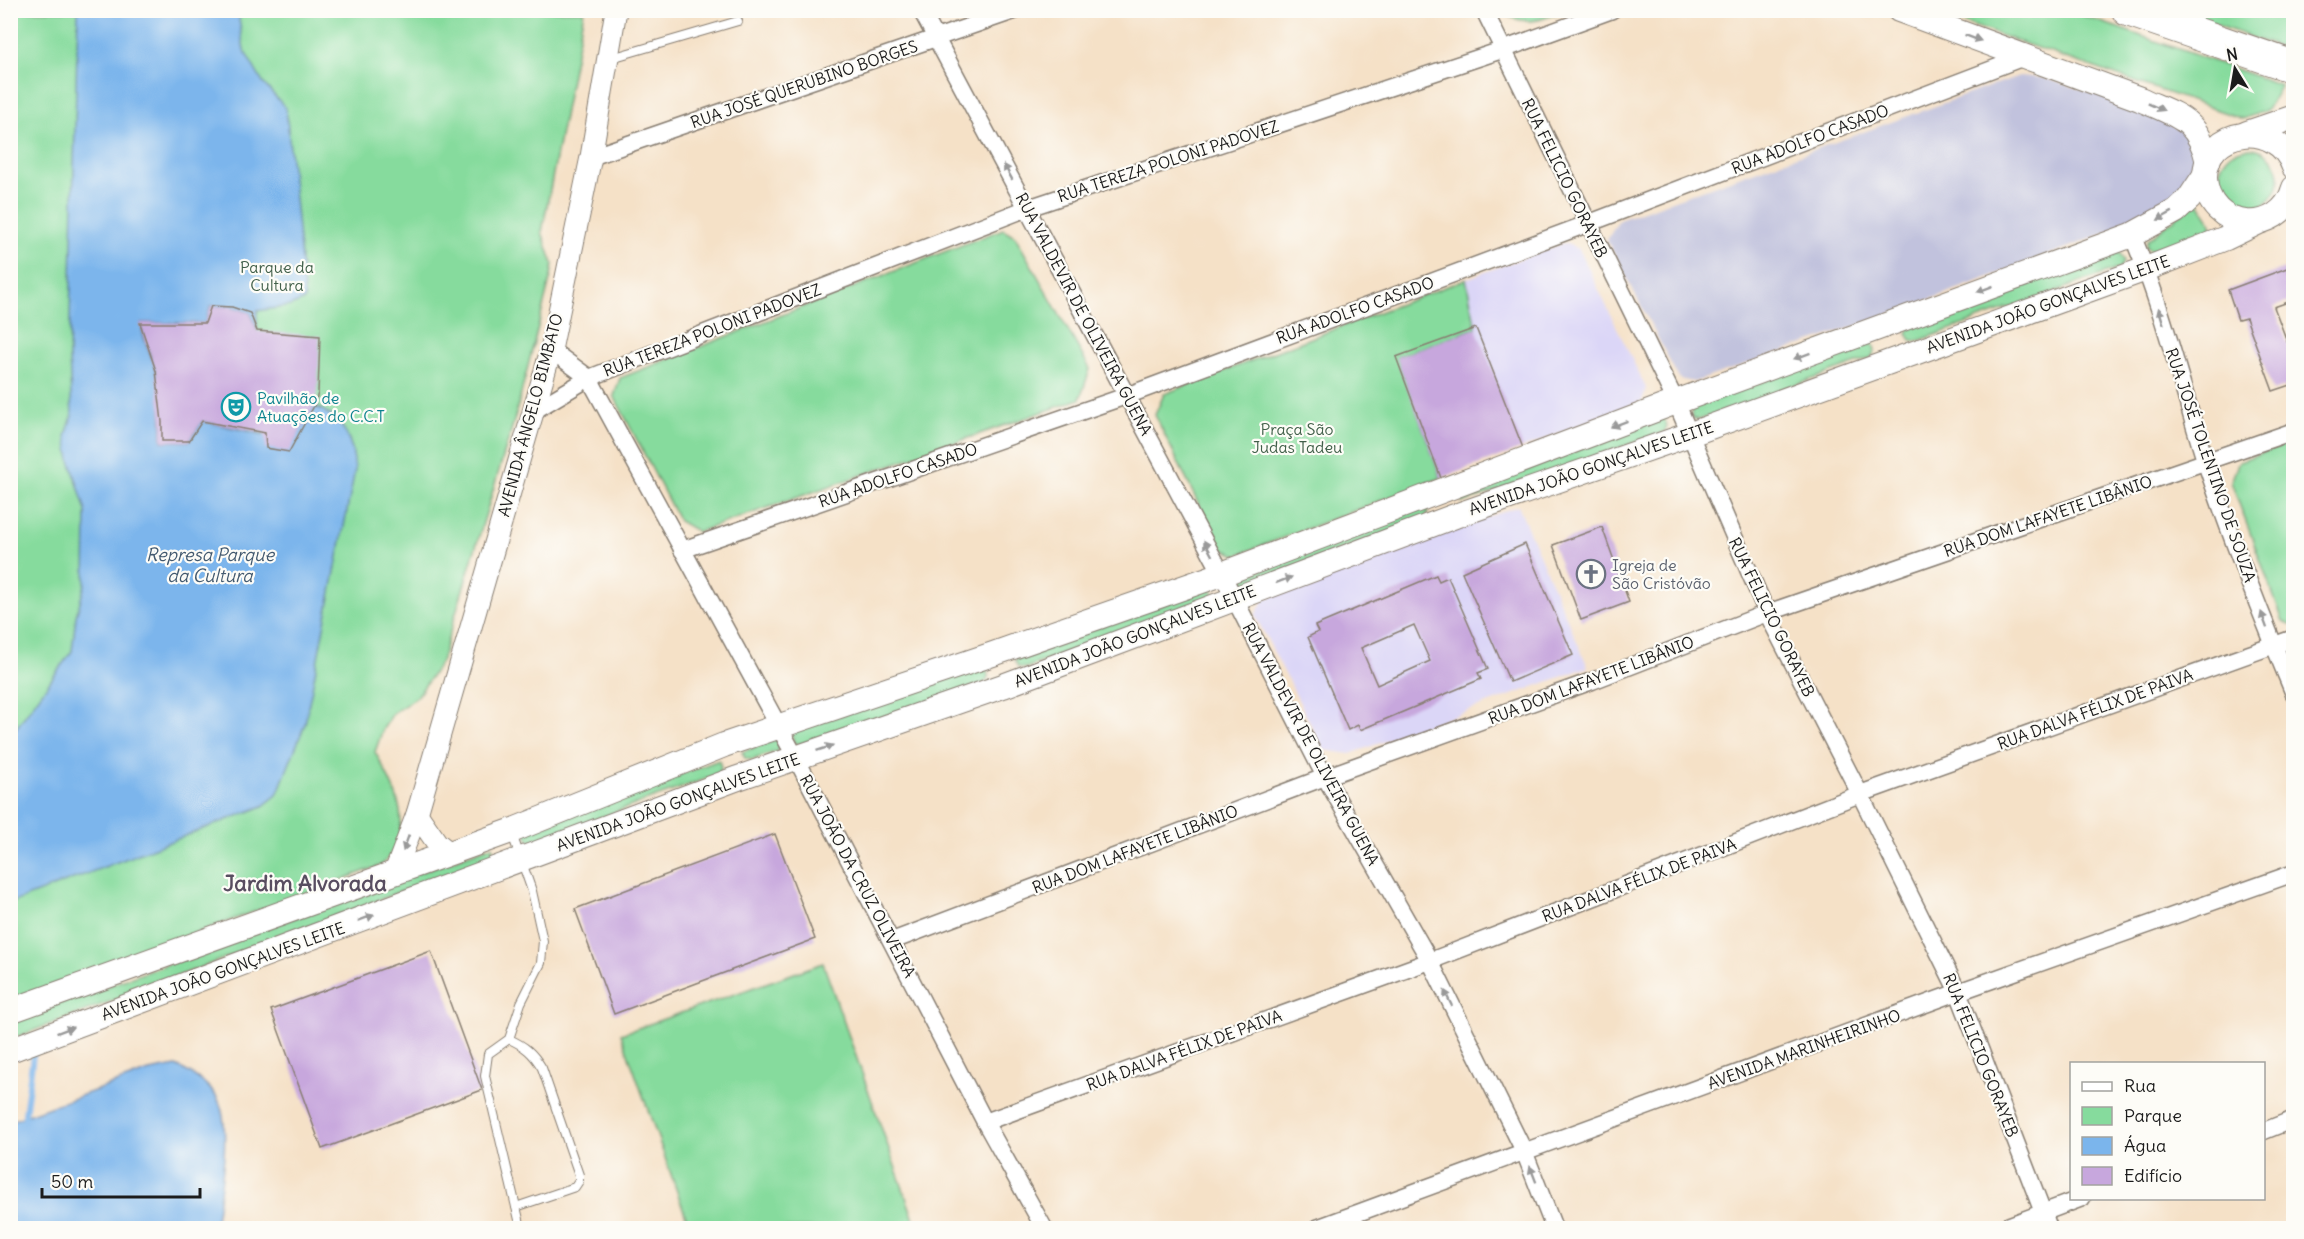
<svg xmlns="http://www.w3.org/2000/svg" width="2304" height="1239" font-family="Delius,sans-serif">
<style>
.built{fill:#dbd6f7}
.industrial{fill:#c1c2dd}
.green{fill:#86db9d;stroke:#517c5c;stroke-width:1.5}
.water{fill:#7bb5ec;stroke:#4c6884;stroke-width:1.5}
.lines{fill:none;stroke-linecap:round;stroke-linejoin:round}
.stream{stroke:#7bb5ec;stroke-width:6}
.building{fill:#c7a7dd;fill-rule:evenodd}
.service-casing{stroke:#887e72;stroke-width:10}
.minor-casing{stroke:#887e72;stroke-width:19}
.tertiary-casing{stroke:#887e72;stroke-width:23}
.secondary-casing{stroke:#887e72;stroke-width:26}
.motorway-casing{stroke:#887e72;stroke-width:34}
.service{stroke:#fff;stroke-width:8}
.minor{stroke:#fff;stroke-width:16}
.tertiary{stroke:#fff;stroke-width:21}
.secondary{stroke:#fff;stroke-width:24}
.motorway{stroke:#fff;stroke-width:32}
.oneway{fill:#999}
.labels{text-anchor:middle;dominant-baseline:central;stroke-width:4.5;stroke-linejoin:round;paint-order:stroke}
.street-label{font-size:16px;fill:#1c1c1c;stroke:#fdfcf7}
.park-label{font-size:16px;fill:#415f49;stroke:#fdfcf7}
.culture-label{font-size:16px;fill:#0d838f;stroke:#fdfcf7;text-anchor:start}
.worship-label{font-size:16px;fill:#5b616d;stroke:#fdfcf7;text-anchor:start}
.water-label{font-size:18px;font-style:italic;fill:#42596f;stroke:#fdfcf7}
.district-label{font-size:22px;font-weight:bold;fill:#584d60;stroke:#fdfcf7}
</style>
<rect width="100%" height="100%" fill="#fdfcf7"/>
<filter id="ink" filterUnits="userSpaceOnUse"><feTurbulence type="fractalNoise" baseFrequency=".0167" numOctaves="2"/><feDisplacementMap in="SourceGraphic" scale="12" xChannelSelector="R" yChannelSelector="G"/><feConvolveMatrix kernelMatrix="1 2 1 2 8 2 1 2 1" color-interpolation-filters="sRGB"/></filter>
<filter id="wash" filterUnits="userSpaceOnUse"><feTurbulence type="fractalNoise" baseFrequency=".008" numOctaves="4" result="noise"/><feDisplacementMap in="SourceGraphic" scale="24" xChannelSelector="R" yChannelSelector="G"/><feGaussianBlur stdDeviation="1.35" result="paint"/><feColorMatrix in="noise" values="0 0 0 0 0 0 0 0 0 0 0 0 0 0 0 0 0 1.4 0 .05"/><feComposite in="paint" operator="in"/></filter>
<g filter="url(#wash)">
<rect width="100%" height="100%" fill="#f5e1c7"/>
<g class="built">
<path d="M1564,243l15,6 67,139 -4,13 -119,47 -82,30 -45,-121 80,-29 -10,-49z"/>
<path d="M1518,506l70,161 -238,87 -26,-4 -69,-135 10,-16z"/>
</g>
<path class="industrial" d="M2019,76l24,2 87,26 62,32 3,23 -4,15 -9,14 -13,12 -36,23 -242,91 -197,68 -15,-3 -72,-139 12,-20z"/>
<g class="green">
<path d="M10,11h574l-42,221 11,32 -2,12 -37,145 -73,241 -24,35 -24,16 -10,16 -8,23c16,29 35,61 21,94 -3,7 -9,13 -14,19l-372,136z"/>
<path d="M1503,11h61c-24,9 -33,15 -59,4z"/>
<path d="M1930,11h140l211,74 -14,25 -24,9z"/>
<path d="M2177,11h89l27,11v30z"/>
<circle cx="2249" cy="178" r="30"/>
<path d="M2198,201l11,18 4,11 -57,23 -10,-6 1,-7z"/>
<path d="M1003,229l12,7 75,133 -10,30 -382,133 -19,-11 -65,-125 6,-18z"/>
<path d="M2119,252l5,9 -4,7 -202,73 -7,-1 -4,-7 5,-8z"/>
<path d="M1466,279l10,49 -79,29 44,121 -204,77 -17,-7 -65,-133 9,-21z"/>
<path d="M1872,342l3,8 -4,8 -173,62 -7,-2 1,-11z"/>
<path d="M1660,418l5,2 2,6 -3,6 -202,71 -2,-8z"/>
<path d="M2293,442h1l-1,183 -10,-4 -52,-139 8,-21z"/>
<path d="M1425,506l3,6 -2,6 -184,69 -2,-9z"/>
<path d="M1211,588l3,7 -188,73 -8,-1 -3,-7 4,-6z"/>
<path d="M981,667l6,3 1,7 -3,6 -184,61 -7,-1 -3,-11z"/>
<path d="M778,739l2,7 -2,5 -26,9 -7,-2 -3,-6z"/>
<path d="M719,760l2,8 -2,6 -183,67h-7l-3,-9z"/>
<path d="M492,846l3,10 -484,183v-18z"/>
<path d="M823,963l94,265h-227l-69,-194z"/>
</g>
<g class="water">
<path d="M78,11h164l-3,8 5,31 19,33 23,25 19,192 -15,6 -33,5v20l-7,-18 -18,-6 -21,-1 -6,17h-64c1,17 11,32 15,48 5,22 6,47 6,70h27l13,-20 92,20 20,-35c30,12 39,34 41,64l-50,254 -28,71 -14,11 -252,97v-168l61,-84 4,-35 9,-32 1,-73 -16,-51 -4,-24 6,-20 -3,-59z"/>
<path d="M176,1066c15,7 31,16 40,30 18,28 3,99 -1,132h-204v-107l138,-50z"/>
</g>
<g class="lines">
<path class="stream" d="M24,1122l10,-74"/>
</g>
<g id="blocks">
<g class="building">
<path d="M2287,268l7,17v15l-20,7 20,53v24l-21,7 -27,-73 -8,2 -10,-30z"/>
<path d="M211,306l21,1 18,6 7,18 63,5 -2,57 -4,13 -25,46 -23,-4 -1,-15 -63,-12 -13,20h-27v-19l-6,-51 -16,-48h65z"/>
<path d="M1476,328l47,120 -82,30 -45,-121z"/>
<path d="M1602,527l27,75 -48,18 -28,-75z"/>
<path d="M1525,544l48,111 -63,27 -48,-110z"/>
<path d="M1436,575l3,6 9,-4 40,92 -10,4 3,6 -121,51 -2,-5 -10,5 -40,-93 10,-5 -3,-6zM1414,625l16,36 -53,24 -16,-37z"/>
<path d="M775,834l40,105 -201,75 -39,-105z"/>
<path d="M431,951l51,139 -160,59 -51,-139z"/>
</g>
</g>
</g>
<g filter="url(#ink)">
<use href="#blocks" fill-opacity="0" stroke="#887e72" stroke-width="1.5"/>
<g class="lines">
<g class="service-casing">
<g id="service">
<path d="M608,59l130,-38"/>
<path d="M512,834l20,57 11,50 -2,22 -20,40 -12,36 -21,15 -3,22 36,152"/>
<path d="M509,1039c16,7 24,14 33,29l37,107v6l-4,6 -59,20"/>
</g>
</g>
<g class="minor-casing">
<g id="minor">
<path d="M921,10l301,564 103,203 105,184 94,190 30,77"/>
<path d="M1484,10l192,392 91,211 93,181 98,198 91,236"/>
<path d="M591,157l426,-147"/>
<path d="M2132,235c31,73 49,150 73,225 26,79 57,157 89,234"/>
<path d="M551,350l38,28 207,380 189,364 59,106"/>
<path d="M532,412l57,-34 439,-170 474,-158 110,-40"/>
<path d="M682,550l444,-154 461,-172 437,-167"/>
<path d="M892,941l433,-164 267,-96 175,-68 527,-182"/>
<path d="M985,1122l445,-161 430,-167 434,-156"/>
<path d="M2264,1131l30,-12"/>
<path d="M1317,1228l641,-236 336,-119"/>
<path d="M2002,1228l80,-30"/>
</g>
</g>
<g class="tertiary-casing">
<g id="tertiary">
<path d="M417,814l20,29 11,9"/>
<path d="M395,872l22,-58 134,-464 40,-193 25,-147"/>
</g>
</g>
<g class="secondary-casing">
<g id="secondary">
<path d="M1899,10l241,89c37,17 58,19 68,63"/>
<path d="M2247,133l47,-16"/>
<path d="M2294,167c-17,-49 -90,-40 -89,11 2,53 75,61 89,10"/>
<path d="M10,1011l501,-180 213,-86 269,-91 229,-80 454,-172 456,-167 44,-24 13,-12 16,-24"/>
<path d="M10,1050l728,-272 265,-92 452,-170 233,-81 458,-166 80,-31 33,-16"/>
</g>
</g>
<g class="motorway-casing">
<path id="motorway" d="M2128,10l166,57"/>
</g>
<use href="#service" class="service"/>
<use href="#minor" class="minor"/>
<use href="#tertiary" class="tertiary"/>
<use href="#secondary" class="secondary"/>
<use href="#motorway" class="motorway"/>
</g>
<defs><path id="oneway-solid" d="M-6-.8H1V-3.2L6.5 0L1 3.2V.8H-6Z" transform="scale(1.5)"/></defs>
<g class="oneway">
<use href="#oneway-solid" transform="translate(1973 38) rotate(20)"/>
<use href="#oneway-solid" transform="translate(2156 107) rotate(24)"/>
<use href="#oneway-solid" transform="translate(1008 172) rotate(-119)"/>
<use href="#oneway-solid" transform="translate(2165 216) rotate(151)"/>
<use href="#oneway-solid" transform="translate(1985 289) rotate(160)"/>
<use href="#oneway-solid" transform="translate(2161 316) rotate(-107)"/>
<use href="#oneway-solid" transform="translate(1802 356) rotate(160)"/>
<use href="#oneway-solid" transform="translate(1619 424) rotate(159)"/>
<use href="#oneway-solid" transform="translate(1208 548) rotate(-118)"/>
<use href="#oneway-solid" transform="translate(1284 580) rotate(-21)"/>
<use href="#oneway-solid" transform="translate(2264 620) rotate(-110)"/>
<use href="#oneway-solid" transform="translate(825 748) rotate(-19)"/>
<use href="#oneway-solid" transform="translate(406 843) rotate(110)"/>
<use href="#oneway-solid" transform="translate(366 918) rotate(-20)"/>
<use href="#oneway-solid" transform="translate(1448 998) rotate(-116)"/>
<use href="#oneway-solid" transform="translate(65 1030) rotate(-20)"/>
<use href="#oneway-solid" transform="translate(1533 1174) rotate(-111)"/>
</g>
</g>
<defs>
<g id="theatre-ring" transform="scale(1.5)"><circle r="9.5" fill="#fdfcf7" stroke="#0f9aa8" stroke-width="1.5"/><path d="M-5-5.5Q0-4 5-5.5V0Q5 5 0 6Q-5 5-5 0ZM-3.3-2.5H-1v1.5H-3.3ZM1-2.5H3.3v1.5H1ZM-2.8 1Q0 5.5 2.8 1Z" fill="#0f9aa8"/></g>
<g id="church-ring" transform="scale(1.5)"><circle r="9.5" fill="#fdfcf7" stroke="#6b7280" stroke-width="1.5"/><path d="M-1.2-6h2.4v3.5h3.3v2.4h-3.3V6h-2.4V-.1h-3.3v-2.4h3.3Z" fill="#6b7280"/></g>
</defs>
<g fill-rule="evenodd">
<use href="#theatre-ring" x="236" y="407"/>
<use href="#church-ring" x="1591" y="574"/>
</g>
<g class="labels">
<g class="street-label">
<text transform="translate(804 84) rotate(-19)">RUA JOSÉ QUERUBINO BORGES</text>
<text transform="translate(1810 139) rotate(-21)">RUA ADOLFO CASADO</text>
<text transform="translate(1168 161) rotate(-18)">RUA TEREZA POLONI PADOVEZ</text>
<text transform="translate(1565 178) rotate(64)">RUA FELICIO GORAYEB</text>
<text transform="translate(2048 304) rotate(-20)">AVENIDA JOÃO GONÇALVES LEITE</text>
<text transform="translate(1355 310) rotate(-20)">RUA ADOLFO CASADO</text>
<text transform="translate(1084 314) rotate(62)">RUA VALDEVIR DE OLIVEIRA GUENA</text>
<text transform="translate(712 330) rotate(-21)">RUA TEREZA POLONI PADOVEZ</text>
<text transform="translate(530 415) rotate(-75)">AVENIDA ÂNGELO BIMBATO</text>
<text transform="translate(2211 465) rotate(71)">RUA JOSÉ TOLENTINO DE SOUZA</text>
<text transform="translate(1591 468) rotate(-19)">AVENIDA JOÃO GONÇALVES LEITE</text>
<text transform="translate(898 475) rotate(-19)">RUA ADOLFO CASADO</text>
<text transform="translate(2048 516) rotate(-19)">RUA DOM LAFAYETE LIBÂNIO</text>
<text transform="translate(1772 617) rotate(64)">RUA FELICIO GORAYEB</text>
<text transform="translate(1135 636) rotate(-21)">AVENIDA JOÃO GONÇALVES LEITE</text>
<text transform="translate(1591 680) rotate(-21)">RUA DOM LAFAYETE LIBÂNIO</text>
<text transform="translate(2095 709) rotate(-20)">RUA DALVA FÉLIX DE PAIVA</text>
<text transform="translate(1311 744) rotate(62)">RUA VALDEVIR DE OLIVEIRA GUENA</text>
<text transform="translate(678 802) rotate(-20)">AVENIDA JOÃO GONÇALVES LEITE</text>
<text transform="translate(1135 849) rotate(-21)">RUA DOM LAFAYETE LIBÂNIO</text>
<text transform="translate(858 876) rotate(62)">RUA JOÃO DA CRUZ OLIVEIRA</text>
<text transform="translate(1639 880) rotate(-21)">RUA DALVA FÉLIX DE PAIVA</text>
<text transform="translate(223 971) rotate(-20)">AVENIDA JOÃO GONÇALVES LEITE</text>
<text transform="translate(1804 1049) rotate(-20)">AVENIDA MARINHEIRINHO</text>
<text transform="translate(1184 1050) rotate(-20)">RUA DALVA FÉLIX DE PAIVA</text>
<text transform="translate(1981 1055) rotate(68)">RUA FELICIO GORAYEB</text>
</g>
<g class="park-label">
<text x="277" y="267">Parque da<tspan x="277" dy="18">Cultura</tspan></text>
<text x="1297" y="429">Praça São<tspan x="1297" dy="18">Judas Tadeu</tspan></text>
</g>
<g class="culture-label">
<text x="257" y="398">Pavilhão de<tspan x="257" dy="18">Atuações do C.C.T</tspan></text>
</g>
<g class="worship-label">
<text x="1612" y="565">Igreja de<tspan x="1612" dy="18">São Cristóvão</tspan></text>
</g>
<g class="water-label">
<text x="210" y="554">Represa Parque<tspan x="210" dy="21">da Cultura</tspan></text>
</g>
<g class="district-label">
<text x="305" y="883">Jardim Alvorada</text>
</g>
</g>
<rect width="2304" height="1239" fill="none" stroke="#fdfcf7" stroke-width="36"/>
<rect x="2070" y="1062" width="195" height="138" fill="#fdfcf7" stroke="#a3a29f" stroke-width="1.5"/>
<rect x="2082" y="1082" width="30" height="9" fill="#ffffff" stroke="#a3a29f" stroke-width="1.5"/>
<text x="2124" y="1092" font-size="18" fill="#1c1c1c">Rua</text>
<rect x="2082" y="1107" width="30" height="18" fill="#86db9d" stroke="#a3a29f" stroke-width="1.5"/>
<text x="2124" y="1122" font-size="18" fill="#1c1c1c">Parque</text>
<rect x="2082" y="1137" width="30" height="18" fill="#7bb5ec" stroke="#a3a29f" stroke-width="1.5"/>
<text x="2124" y="1152" font-size="18" fill="#1c1c1c">Água</text>
<rect x="2082" y="1167" width="30" height="18" fill="#c7a7dd" stroke="#a3a29f" stroke-width="1.5"/>
<text x="2124" y="1182" font-size="18" fill="#1c1c1c">Edifício</text>
<g transform="translate(2235 69) rotate(349)" stroke="#fdfcf7" stroke-width="4.5" paint-order="stroke">
<path d="M0-4.5L10 22L0 15L-10 22Z" fill="#1c1c1c"/>
<text y="-9" font-size="16" font-weight="bold" text-anchor="middle" fill="#1c1c1c">N</text>
</g>
<path d="M42 1188v9h158v-9" fill="none" stroke="#1c1c1c" stroke-width="3"/>
<text x="51" y="1188" font-size="18" fill="#1c1c1c" stroke="#fdfcf7" stroke-width="4.5" paint-order="stroke">50 m</text>
</svg>
